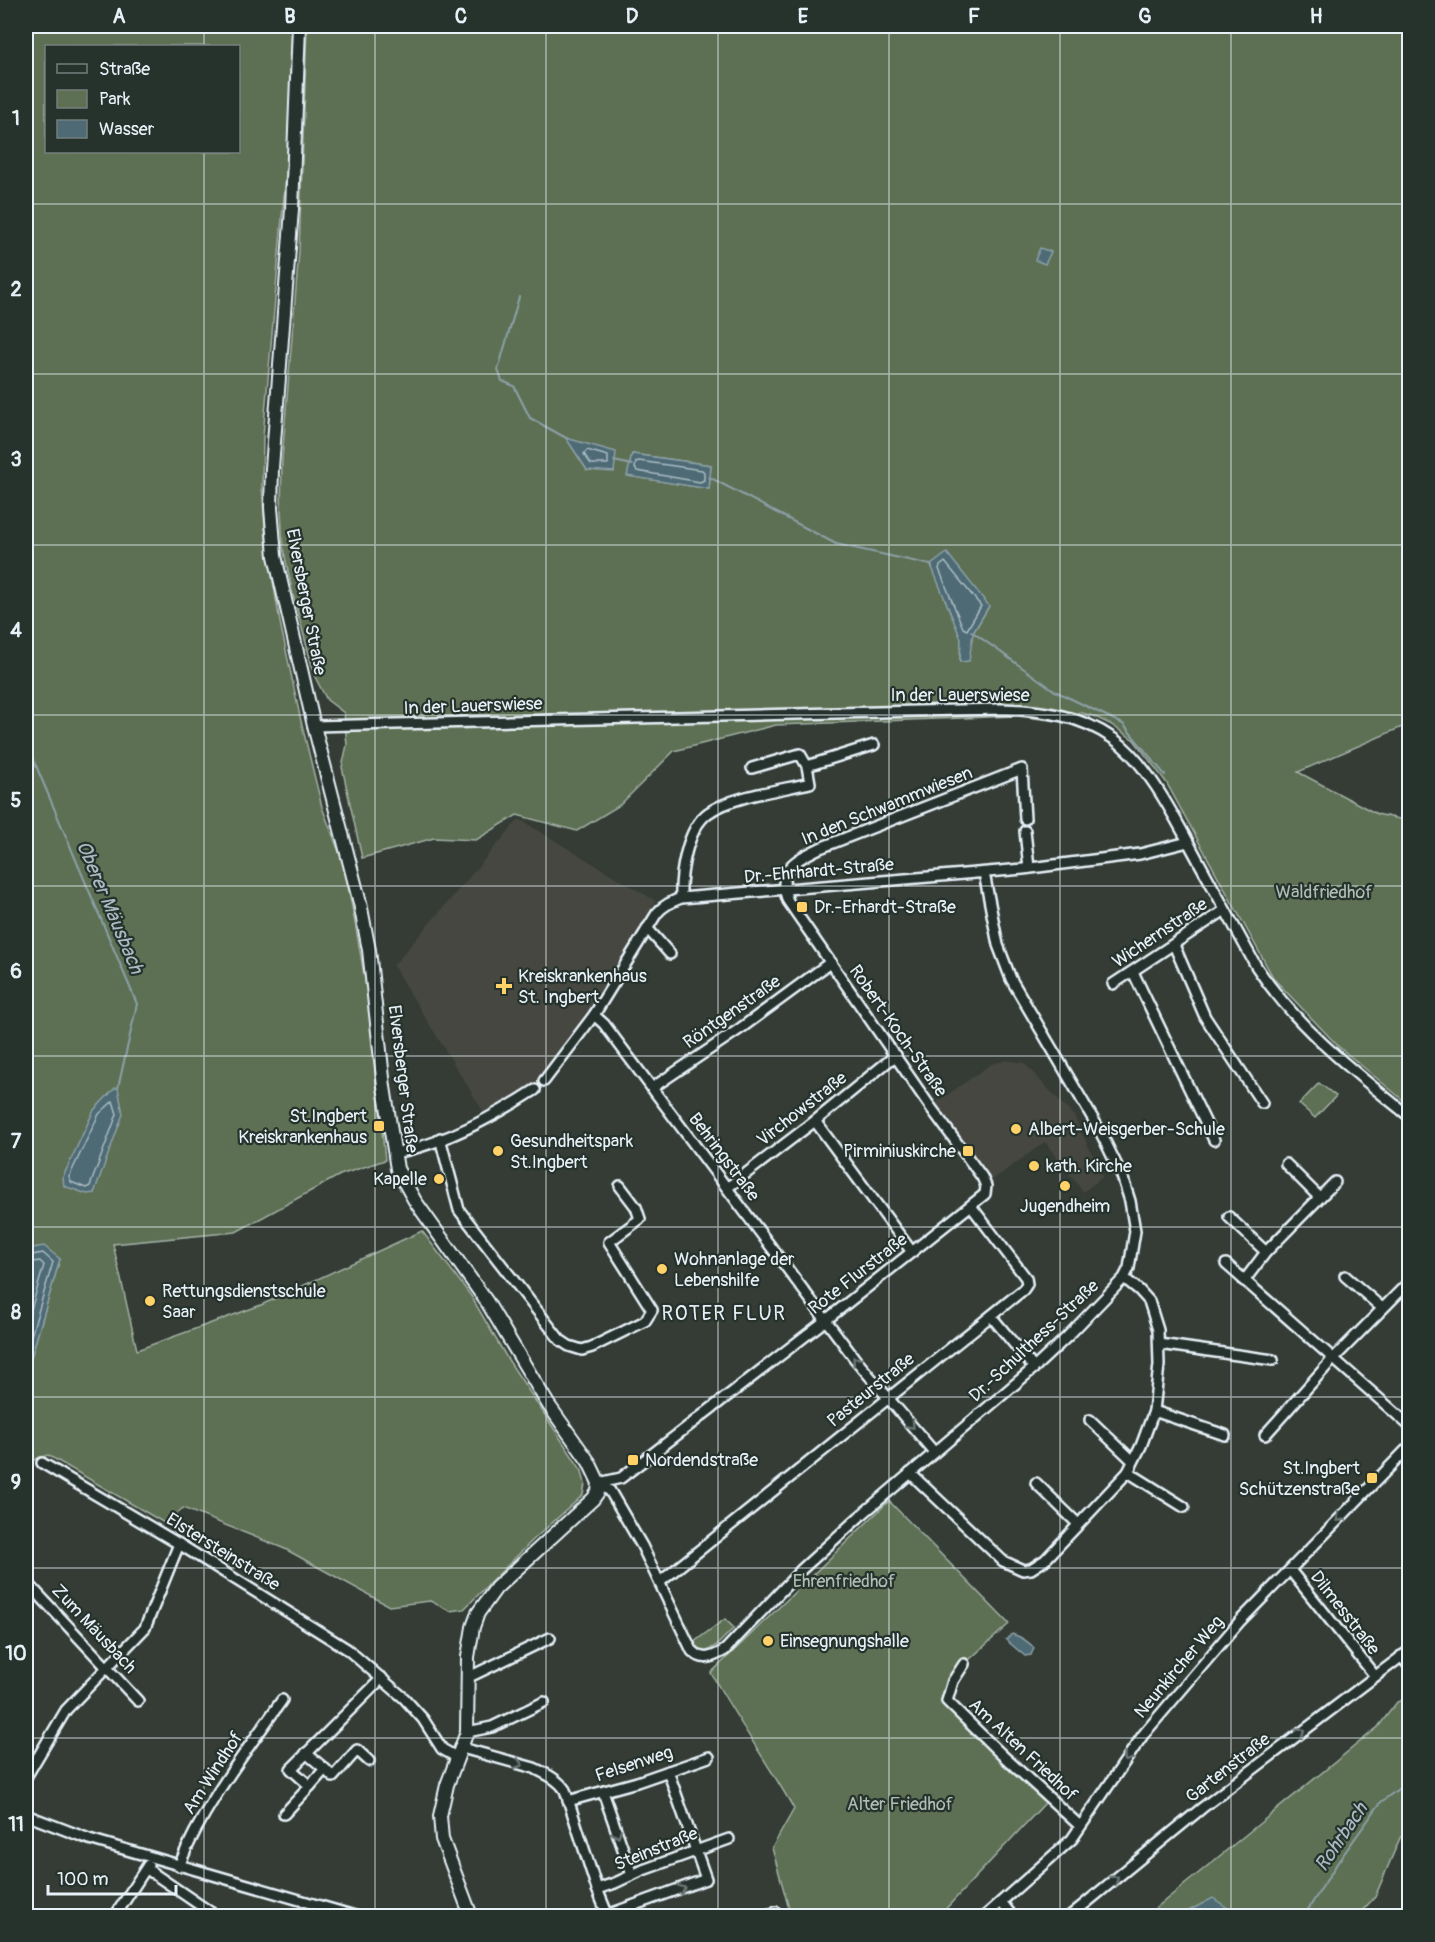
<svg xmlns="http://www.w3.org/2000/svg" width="1435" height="1942" font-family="Pangolin,sans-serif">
<rect width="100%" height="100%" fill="#343c35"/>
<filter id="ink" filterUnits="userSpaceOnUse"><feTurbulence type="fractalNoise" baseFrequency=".0167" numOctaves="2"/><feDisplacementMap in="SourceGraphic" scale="12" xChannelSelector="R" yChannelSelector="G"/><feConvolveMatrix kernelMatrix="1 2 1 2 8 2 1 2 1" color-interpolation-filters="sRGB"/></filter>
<g filter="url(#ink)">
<g fill="#44463f">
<path d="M519,819l137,82 -65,105 -58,80 -47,30 -93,-150z"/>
<path d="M1007,1060l17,3 50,53 29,61 -20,15 -38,-50 -54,39 -57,-77 57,-40z"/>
</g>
<g fill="#5d7053" stroke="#a2b0a6" stroke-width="1.5" fill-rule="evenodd">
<path d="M26,26h266l-5,135 -24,276 -1,49 4,54 14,82 21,99 21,86 22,58 12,63 12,69 17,163 -45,15 -104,57 -123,12 24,106 124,-45 161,-74 49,65 36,62 75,113 3,13 -2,11 -50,45 -69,69 -14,2 -20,-10 -41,5 -104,-57 -102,-41 -17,16 -118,-69 -22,8v-89l34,-115 -32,-10 -2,5v-847l4,-3 -4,-4zM46,46h192v106h-192zM63,1177l34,6 -3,10z"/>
<path d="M307,26h1102v698l-111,48 79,42 32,7v284l-70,-58 -65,-68 -108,-197 -32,-42 -24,-16 -17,-8 -14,-4 -13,10 -49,-6 -241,9 -102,26 -54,54 -43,26 -60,-16 -41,25 -42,-2 -72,20 -20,-91 5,-22 -3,-32 -17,-13 -12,-23 -22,-82 -10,-48 -2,-36 1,-52 17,-208zM567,439l48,13 -1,19 -27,-1zM632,454l79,11 -2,24 -81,-13zM989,606l-16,27 -13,28 1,-22z"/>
<path d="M1319,1083l17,13 -21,22 -16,-14z"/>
<path d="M889,1501l120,123 -49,44 -14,33 101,100 -108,115h-148l-19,-68 22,-39c-26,-46 -57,-89 -83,-136z"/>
<path d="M725,1619l9,9 -17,17 -13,8 -5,-3 -5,-8z"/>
<path d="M1409,1697v131l-9,10 -25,59 -18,19h-211l232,-189 19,-25z"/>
</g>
<g fill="#4e6a74" stroke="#8ca0a9" stroke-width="1.5">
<path d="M1040,248l11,4 -6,12 -10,-4z"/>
<path d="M566,438l50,14 -2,20 -27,-2z"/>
<path d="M632,454l79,11 -2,24 -82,-13z"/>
<path d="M947,553l42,53 -16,27 -4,28 -9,1 1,-23 -30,-74z"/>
<path d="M115,1088h3l5,26 -29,79 -7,1 -23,-8 -1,-9 31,-67z"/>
<path d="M44,1246l16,13 -34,115v-120l2,-5z"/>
<path d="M1012,1634c10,3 16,7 22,14l-3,7 -6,1 -19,-16z"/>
<path d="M1213,1898l22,15 1,3h-57z"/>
</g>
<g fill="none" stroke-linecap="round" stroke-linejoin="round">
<g stroke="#aabbc3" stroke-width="1.5">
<path d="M587,450l21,6v8h-17l-7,-10z"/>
<path d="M639,461l63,9 2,2v8l-4,2 -63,-11 -2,-3 1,-6z"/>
<path d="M945,562l36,44 -14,24 -4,-2 -24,-59 1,-3z"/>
<path d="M113,1101l4,13 -27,72 -4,2 -15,-6 -2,-5 30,-63z"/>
<path d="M26,1256l17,-3 10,9 -27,91"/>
<path d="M26,1263l14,-2 4,4 -18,62"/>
</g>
<g stroke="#8ca0a9" stroke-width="2">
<path d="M519,297l-21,73 4,11 12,5 16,32 38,21"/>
<path d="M614,461l18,4"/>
<path d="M709,477l127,67 95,21 1,2"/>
<path d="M971,631l84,60 68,33 42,51"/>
<path d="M26,742l111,262 -19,84"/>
<path d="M1304,1916l34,-54 43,-60 29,-22"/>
</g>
<defs>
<g id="minor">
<path d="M314,726l687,-17c41,1 79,6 113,30 35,25 64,85 85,123 19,35 38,69 57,104 40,61 97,105 154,151"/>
<path d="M807,766l67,-21"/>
<path d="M1025,831l4,37"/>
<path d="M681,898c-1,-24 6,-70 27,-85 24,-17 73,-23 102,-30l-3,-17 -7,-12 -48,14"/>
<path d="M647,928l23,26"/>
<path d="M1174,945l31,72 57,86"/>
<path d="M1133,972l81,168"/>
<path d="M1113,984l112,-74"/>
<path d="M594,1015l10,9 251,335 79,93"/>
<path d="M544,1081l50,-66 63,-102c7,-8 14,-11 24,-15l342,-29 117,-15 48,-12"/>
<path d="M652,1088l89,-60 90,-66"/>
<path d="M815,1121l97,131"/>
<path d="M440,1138l19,72 101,130 9,6 13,4 10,-3 53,-26 7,-11 -43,-68 31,-23 -4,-12 -16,-21"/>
<path d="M394,1153c47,-8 101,-37 141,-63"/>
<path d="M1286,1164l33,33"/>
<path d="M727,1188l88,-67 81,-66"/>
<path d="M1229,1217l37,35"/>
<path d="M1226,1264l184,162"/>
<path d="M1345,1276l37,32"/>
<path d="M1244,1281l22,-29 69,-70"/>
<path d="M991,1316l43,52"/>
<path d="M1159,1344l114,16"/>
<path d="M1154,1411l71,24"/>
<path d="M1090,1420l43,41"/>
<path d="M1265,1435l67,-75 78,-79"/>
<path d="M42,1463l137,81 168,105 57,49 19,21 19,30 16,9"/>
<path d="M1128,1472l56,35"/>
<path d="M910,1473l93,88 20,9 8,-1 14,-9 83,-88 13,-26 13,-35 5,-46 -1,-35 -9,-29 -10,-11 -15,-12"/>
<path d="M599,1483l11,8 32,55 50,105c11,11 21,6 33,-1l76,-80 58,-53 175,-149 33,-31 57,-59 5,-10 6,-37 -5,-30 -8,-25 -23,-47 -88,-150 -13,-34 -14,-72"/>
<path d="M599,1483l22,-5 205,-158 159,-126 1,-8 -4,-9 -53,-72 -141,-204c-13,-31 7,-41 32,-53l202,-79 3,50"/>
<path d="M1036,1483l42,41"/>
<path d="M1290,1570l85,106"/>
<path d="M26,1581l112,120"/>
<path d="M660,1582l363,-292 4,-6 -1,-6 -55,-72"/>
<path d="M1401,1656l9,11"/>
<path d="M964,1664l-11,17 -6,20 54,53 79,72"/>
<path d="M467,1678l83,-40"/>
<path d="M467,1732l25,-5 52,-25"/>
<path d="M462,1748l72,20c12,6 24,11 31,22l32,99 11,27"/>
<path d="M306,1753l19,16 -15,17"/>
<path d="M325,1769l8,8 24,-27 12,11"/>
<path d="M26,1777l40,-67 79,-82 34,-84"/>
<path d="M603,1792l29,83"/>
<path d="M568,1801l69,-19 72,-25"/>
<path d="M284,1814l26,-28 -19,-17 91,-91"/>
<path d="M26,1815l63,24 266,77"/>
<path d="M179,1866c24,-60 66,-113 103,-166"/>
<path d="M147,1869l69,47"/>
<path d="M597,1889l18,-6 28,-13 86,-31"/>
<path d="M1002,1903l10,13"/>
<path d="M607,1915l99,-36 -38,-108"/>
<path d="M115,1916l33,-51"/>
<path d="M766,1916l10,-4"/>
<path d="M985,1916l87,-77 71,-104 97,-114 170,-175"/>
<path d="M1070,1916l132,-108 208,-158"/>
</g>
<path id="major" d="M299,26l-7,183 -20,259 -1,40 4,48 39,170 46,177 9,47 15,137 13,82 18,32 72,101 61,102 41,58 10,21 -1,9 -5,7 -97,89 -18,25 -5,14 -5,30 -1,75 -20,53 -7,31 2,23 29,77"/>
</defs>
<use href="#minor" stroke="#e8f1f8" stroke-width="14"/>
<use href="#major" stroke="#e8f1f8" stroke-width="16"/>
<use href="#minor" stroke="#26332d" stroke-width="9"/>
<use href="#major" stroke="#26332d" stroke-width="12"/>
</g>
<defs><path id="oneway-chevron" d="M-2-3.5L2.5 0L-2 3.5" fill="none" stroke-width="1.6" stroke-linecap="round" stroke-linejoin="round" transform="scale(1.5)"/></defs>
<g stroke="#6a7674">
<use href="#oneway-chevron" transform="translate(856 1360) rotate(-128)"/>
<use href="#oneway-chevron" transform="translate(911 1425) rotate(49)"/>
<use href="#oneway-chevron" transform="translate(1340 1518) rotate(134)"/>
<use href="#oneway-chevron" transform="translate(1301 1732) rotate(-37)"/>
<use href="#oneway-chevron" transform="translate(1127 1758) rotate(125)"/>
<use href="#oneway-chevron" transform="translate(519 1764) rotate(16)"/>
<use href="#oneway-chevron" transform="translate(617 1834) rotate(71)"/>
<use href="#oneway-chevron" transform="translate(1115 1879) rotate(-39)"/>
<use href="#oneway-chevron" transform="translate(682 1889) rotate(-19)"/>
</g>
</g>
<path fill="none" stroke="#e8f1f8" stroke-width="1.5" stroke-opacity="0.55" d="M204,26v20M375,26v1890M546,26v1890M718,26v1890M889,26v1890M1060,26v1890M1231,26v1890M204,152v1764M26,204h1384M26,374h1384M26,545h1384M26,715h1384M26,886h1384M26,1056h1384M26,1227h1384M26,1397h1384M26,1568h1384M26,1738h1384"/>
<g fill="#ffd166" stroke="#26332d" stroke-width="2">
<rect x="796" y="901" width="12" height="12" rx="3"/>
<path d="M501 977h6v6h6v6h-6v6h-6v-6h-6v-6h6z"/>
<rect x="373" y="1120" width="12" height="12" rx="3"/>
<circle cx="1016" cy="1129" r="6"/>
<circle cx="498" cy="1151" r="6"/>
<rect x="962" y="1145" width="12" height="12" rx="3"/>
<circle cx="1034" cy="1166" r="6"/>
<circle cx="439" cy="1179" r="6"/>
<circle cx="1065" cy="1186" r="6"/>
<circle cx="662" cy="1269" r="6"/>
<circle cx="150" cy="1301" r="6"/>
<rect x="627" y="1454" width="12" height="12" rx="3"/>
<rect x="1366" y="1472" width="12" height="12" rx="3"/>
<circle cx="768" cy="1641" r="6"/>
</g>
<g text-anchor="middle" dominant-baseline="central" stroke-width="4.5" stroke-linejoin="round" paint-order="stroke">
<g font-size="18" fill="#e8f1f8" stroke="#26332d">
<text transform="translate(306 602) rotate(79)">Elversberger Straße</text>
<text x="960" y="695">In der Lauerswiese</text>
<text transform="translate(473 706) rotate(-2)">In der Lauerswiese</text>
<text transform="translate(887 806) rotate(-22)">In den Schwammwiesen</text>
<text transform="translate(819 871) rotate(-5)">Dr.-Ehrhardt-Straße</text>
<text transform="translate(1160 933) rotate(-34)">Wichernstraße</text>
<text transform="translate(732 1012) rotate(-35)">Röntgenstraße</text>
<text transform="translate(898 1031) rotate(55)">Robert-Koch-Straße</text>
<text transform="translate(403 1079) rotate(83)">Elversberger Straße</text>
<text transform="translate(802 1109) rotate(-38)">Virchowstraße</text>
<text transform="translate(724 1157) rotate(53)">Behringstraße</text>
<text transform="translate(858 1274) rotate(-38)">Rote Flurstraße</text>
<text transform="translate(1034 1341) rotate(-43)">Dr.-Schulthess-Straße</text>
<text transform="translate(871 1390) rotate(-39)">Pasteurstraße</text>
<text transform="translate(223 1552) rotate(32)">Elstersteinstraße</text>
<text transform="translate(1345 1613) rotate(52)">Dilmesstraße</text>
<text transform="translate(94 1629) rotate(47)">Zum Mäusbach</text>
<text transform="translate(1179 1667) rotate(-50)">Neunkircher Weg</text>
<text transform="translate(1023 1750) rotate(43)">Am Alten Friedhof</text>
<text transform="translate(634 1764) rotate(-18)">Felsenweg</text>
<text transform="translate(1228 1768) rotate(-38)">Gartenstraße</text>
<text transform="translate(213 1773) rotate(-57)">Am Windhof</text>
<text transform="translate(656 1849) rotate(-22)">Steinstraße</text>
</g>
<g font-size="18" fill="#b0bdb6" stroke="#26332d">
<text x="1324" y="892">Waldfriedhof</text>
<text x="844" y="1581">Ehrenfriedhof</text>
<text x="900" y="1804">Alter Friedhof</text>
</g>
<g font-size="18" fill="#e8f1f8" stroke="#26332d" text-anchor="start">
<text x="814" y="907">Dr.-Erhardt-Straße</text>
<text x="518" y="976">Kreiskrankenhaus<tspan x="518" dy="21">St. Ingbert</tspan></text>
<text x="367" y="1116" text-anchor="end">St.Ingbert<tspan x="367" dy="21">Kreiskrankenhaus</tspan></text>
<text x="1028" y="1129">Albert-Weisgerber-Schule</text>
<text x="510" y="1141">Gesundheitspark<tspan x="510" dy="21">St.Ingbert</tspan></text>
<text x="956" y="1151" text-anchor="end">Pirminiuskirche</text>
<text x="1046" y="1166">kath. Kirche</text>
<text x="427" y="1179" text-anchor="end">Kapelle</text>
<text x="1065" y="1206" text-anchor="middle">Jugendheim</text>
<text x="674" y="1259">Wohnanlage der<tspan x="674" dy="21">Lebenshilfe</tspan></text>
<text x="162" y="1291">Rettungsdienstschule<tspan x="162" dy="21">Saar</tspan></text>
<text x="645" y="1460">Nordendstraße</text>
<text x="1360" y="1468" text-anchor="end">St.Ingbert<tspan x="1360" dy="21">Schützenstraße</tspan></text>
<text x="780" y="1641">Einsegnungshalle</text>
</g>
<g font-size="20" font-style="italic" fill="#aabbc3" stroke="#26332d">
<text transform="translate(110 907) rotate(67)">Oberer Mäusbach</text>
<text transform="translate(1341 1837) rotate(-56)">Rohrbach</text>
</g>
<g font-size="20" letter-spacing="1.5" fill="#e8f1f8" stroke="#26332d">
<text x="724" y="1313">ROTER FLUR</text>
</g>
</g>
<rect width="1435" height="1942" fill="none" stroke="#26332d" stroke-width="66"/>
<rect x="45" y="45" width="195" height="108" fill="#26332d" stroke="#747f7e" stroke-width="1.5"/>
<rect x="57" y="64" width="30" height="9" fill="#26332d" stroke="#747f7e" stroke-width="1.5"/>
<text x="99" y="75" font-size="18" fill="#e8f1f8">Straße</text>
<rect x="57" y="90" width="30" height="18" fill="#5d7053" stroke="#747f7e" stroke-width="1.5"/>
<text x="99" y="105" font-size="18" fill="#e8f1f8">Park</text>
<rect x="57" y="120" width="30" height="18" fill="#4e6a74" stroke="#747f7e" stroke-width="1.5"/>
<text x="99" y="135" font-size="18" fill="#e8f1f8">Wasser</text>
<path d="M48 1885v9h128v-9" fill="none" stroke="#e8f1f8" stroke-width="3"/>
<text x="57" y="1885" font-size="18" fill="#e8f1f8" stroke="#26332d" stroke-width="4.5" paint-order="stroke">100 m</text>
<rect x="33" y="33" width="1369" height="1876" fill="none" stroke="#e8f1f8" stroke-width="2"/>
<g font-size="20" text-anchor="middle" font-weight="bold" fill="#e8f1f8">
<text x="119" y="23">A</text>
<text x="290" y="23">B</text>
<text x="461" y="23">C</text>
<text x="632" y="23">D</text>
<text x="803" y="23">E</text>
<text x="974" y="23">F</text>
<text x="1145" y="23">G</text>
<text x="1316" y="23">H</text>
<text x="16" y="125">1</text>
<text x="16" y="296">2</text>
<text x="16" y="466">3</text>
<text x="16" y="637">4</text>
<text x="16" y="807">5</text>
<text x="16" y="978">6</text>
<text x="16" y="1148">7</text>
<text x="16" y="1319">8</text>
<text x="16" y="1489">9</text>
<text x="16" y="1660">10</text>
<text x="16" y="1831">11</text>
</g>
</svg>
